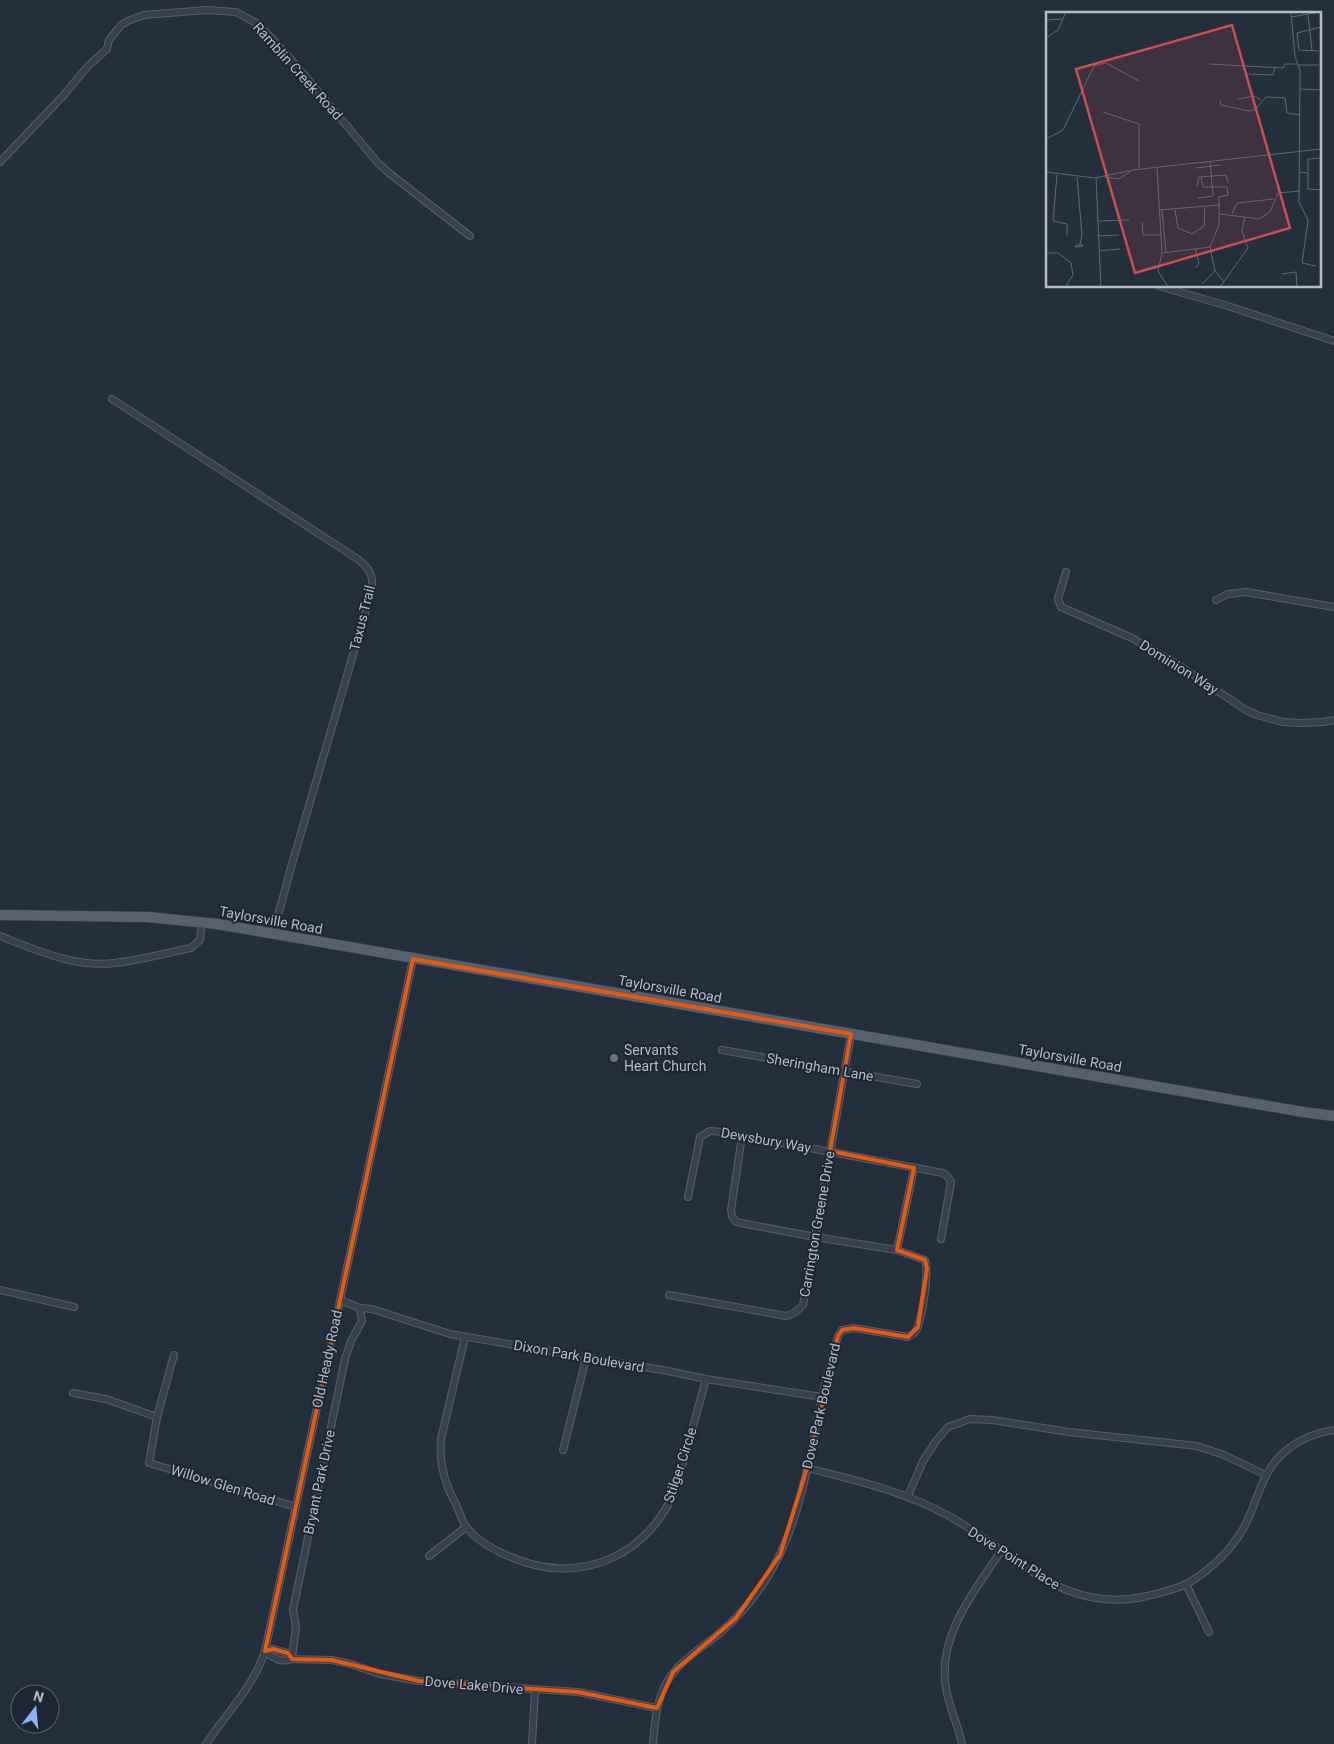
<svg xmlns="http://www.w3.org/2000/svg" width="1334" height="1744" font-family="Roboto,sans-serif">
<rect width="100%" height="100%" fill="#242f3e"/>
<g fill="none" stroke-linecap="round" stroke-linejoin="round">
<defs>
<g id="minor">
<path d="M0,162l62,-65 26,-31 19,-17 2,-9 12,-15 9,-5 14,-5 63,-5 29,2 22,12 27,28 93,111 11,10 81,63"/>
<path d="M1159,286l69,20 106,35"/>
<path d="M112,399l241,157c14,9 21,17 19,34l-80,274 -19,70"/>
<path d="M1066,572l-8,27 3,8 71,31 48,28 66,44 11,5 26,7 19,1 21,-1 11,-2"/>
<path d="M1216,600l12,-6 18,-2 88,15"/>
<path d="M0,936c36,14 75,32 115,27 26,-3 51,-10 76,-15l9,-8 2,-18"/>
<path d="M722,1050l195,34"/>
<path d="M688,1197l12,-60 10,-6 14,1 219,41 4,3 4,6 -10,57"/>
<path d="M897,1250l17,-82"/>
<path d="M0,1290l74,17"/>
<path d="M669,1295l117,21c8,-2 12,-5 17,-11l48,-271"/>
<path d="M340,1300l20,8 12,1 78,25 218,37 38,8 116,18"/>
<path d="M465,1337l-24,102c-2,24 3,44 15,65 3,7 5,15 9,21 9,14 30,26 46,32 68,30 140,-1 166,-72l29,-106"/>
<path d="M174,1355l-17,62 -8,46 147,44"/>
<path d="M73,1393l33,6 51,18"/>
<path d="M563,1450l23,-92"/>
<path d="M807,1468c48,12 96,23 140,47 67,36 114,101 200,81 14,-4 30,-6 43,-14 21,-13 40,-31 53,-53 10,-17 14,-37 24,-55 13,-25 39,-40 67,-44"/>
<path d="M908,1496l15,-35 13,-20 12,-14 22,-8 22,1 77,12 128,14 27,9 42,20"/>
<path d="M429,1556l37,-29"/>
<path d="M1186,1584l23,48"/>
<path d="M292,1657l4,-30 -3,-17 52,-251 6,-18 11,-20 -2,-13"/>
<path d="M292,1659l-4,-6 -15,-4 -8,2c7,7 17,12 27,8l40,1 15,3 33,11 39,7 159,11 79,16"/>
<path d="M206,1744c20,-30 48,-58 59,-93l148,-692"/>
<path d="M532,1744l3,-54"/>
<path d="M653,1744c2,-21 3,-43 14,-62 13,-23 36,-34 55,-51 24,-21 44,-48 57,-75 23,-46 32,-108 43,-158 4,-20 10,-41 16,-62l4,-6 12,-2 54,9c5,-3 9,-5 10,-11 5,-14 11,-52 7,-66l-28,-10 -82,-13 -79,-15 -4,-6 -1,-6 11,-74"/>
<path d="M962,1744c-4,-19 -13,-37 -16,-56 -9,-52 28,-96 55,-137"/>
</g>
<path id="primary" d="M0,915l148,2 69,7 1086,188 31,4"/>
</defs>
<use href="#minor" stroke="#565f6c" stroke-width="8"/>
<use href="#primary" stroke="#414a57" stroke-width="11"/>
<use href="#minor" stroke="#38414e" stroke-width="6"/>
<use href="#primary" stroke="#56606e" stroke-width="10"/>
</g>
<path fill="none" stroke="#e8590c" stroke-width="4" stroke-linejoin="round" d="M413,959l438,75 -21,117 84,17 -17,82 28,10 2,9 -9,58 -10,10 -54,-9 -12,2 -4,6 -31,132 -27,87 -44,63 -63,54 -16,36 -79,-16 -159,-11 -87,-21 -40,-1 -4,-6 -15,-4 -8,2z"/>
<circle fill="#6b7280" stroke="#1d2633" stroke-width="2" cx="614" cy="1058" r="5"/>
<g text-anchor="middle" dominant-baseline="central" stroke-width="4" stroke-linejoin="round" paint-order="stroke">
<g font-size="14" fill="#b4bcc9" stroke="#1d2633">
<text transform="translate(298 71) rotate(48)">Ramblin Creek Road</text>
<text transform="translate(362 618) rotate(-76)">Taxus Trail</text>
<text transform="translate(1179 667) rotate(32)">Dominion Way</text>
<text transform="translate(271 920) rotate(10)">Taylorsville Road</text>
<text transform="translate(670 989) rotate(10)">Taylorsville Road</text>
<text transform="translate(1070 1058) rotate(10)">Taylorsville Road</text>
<text transform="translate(820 1067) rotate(10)">Sheringham Lane</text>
<text transform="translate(766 1140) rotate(10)">Dewsbury Way</text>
<text transform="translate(817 1224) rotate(-80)">Carrington Greene Drive</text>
<text transform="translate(579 1356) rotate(10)">Dixon Park Boulevard</text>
<text transform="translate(327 1359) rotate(-78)">Old Heady Road</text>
<text transform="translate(821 1406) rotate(-77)">Dove Park Boulevard</text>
<text transform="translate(680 1465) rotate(-72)">Stilger Circle</text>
<text transform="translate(319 1482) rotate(-78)">Bryant Park Drive</text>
<text transform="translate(223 1485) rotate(17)">Willow Glen Road</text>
<text transform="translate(1014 1558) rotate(32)">Dove Point Place</text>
<text transform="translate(474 1685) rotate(5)">Dove Lake Drive</text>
</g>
<g font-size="14" fill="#b4bcc9" stroke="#1d2633" text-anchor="start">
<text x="624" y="1050">Servants<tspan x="624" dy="16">Heart Church</tspan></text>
</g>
</g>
<g transform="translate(1046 12)">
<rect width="275" height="275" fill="#242f3e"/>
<path fill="none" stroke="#5e6776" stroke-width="1" d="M245,0l4,45 5,13 -1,132 9,18 -6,43 14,3M262,3l4,36M245,5l29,-5M0,8l16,-1M0,26l12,-8 8,-18M273,39l-20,-1 -2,-17 24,-6M163,52l74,4 2,-4h13M252,53h21M201,62l26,1 2,-9M254,77l21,1M192,87l16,-3 7,4M174,88l1,5 28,6 7,-2 10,-12 19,1 2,15 13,2M57,100l36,12v45M0,127l17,-9 31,-64 12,-3 33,18M111,156l5,85 -4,18 10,16M150,156l24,-3M0,160l49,6 38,-8 188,-21M254,160l8,1v16l13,1M262,160v-13l13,-1M11,163l-4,46 14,3v12M31,165l5,58 -2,10M58,165l15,2 12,-8M155,165l2,10h24l1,8 -9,2v28l-9,22 5,24 9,11M50,166l5,109M151,174l2,-9 27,-2 2,8M152,186l15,-2 -3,-34M113,198l60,-5M116,198l4,43M129,198l3,18 14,6 12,-8 1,-19M174,202l39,5 11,-7 8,-19 22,-2M186,202l5,-11 37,-4M51,209l32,-1M96,210l1,13h18M51,224l22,-1M30,233h7v1l-8,1zM149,237l4,14 -3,5M53,239l21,-2M0,241h12l13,10 2,12 -8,12M117,241l47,-6M236,262l14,-2 1,15M156,272l13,-13M174,275l28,-39 -6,-17 3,-14"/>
<path fill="#ce4d50" fill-opacity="0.15" stroke="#ce4d50" stroke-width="2.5" d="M186,13l58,203 -155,45 -59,-204z"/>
<rect width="275" height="275" fill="none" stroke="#b4bcc9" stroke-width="2.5"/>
</g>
<g transform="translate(35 1709) rotate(16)"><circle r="24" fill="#1d2633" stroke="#59626f"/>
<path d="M0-4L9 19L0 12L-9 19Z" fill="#8ab4f8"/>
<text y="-8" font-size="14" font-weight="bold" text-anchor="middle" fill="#b4bcc9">N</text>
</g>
</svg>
